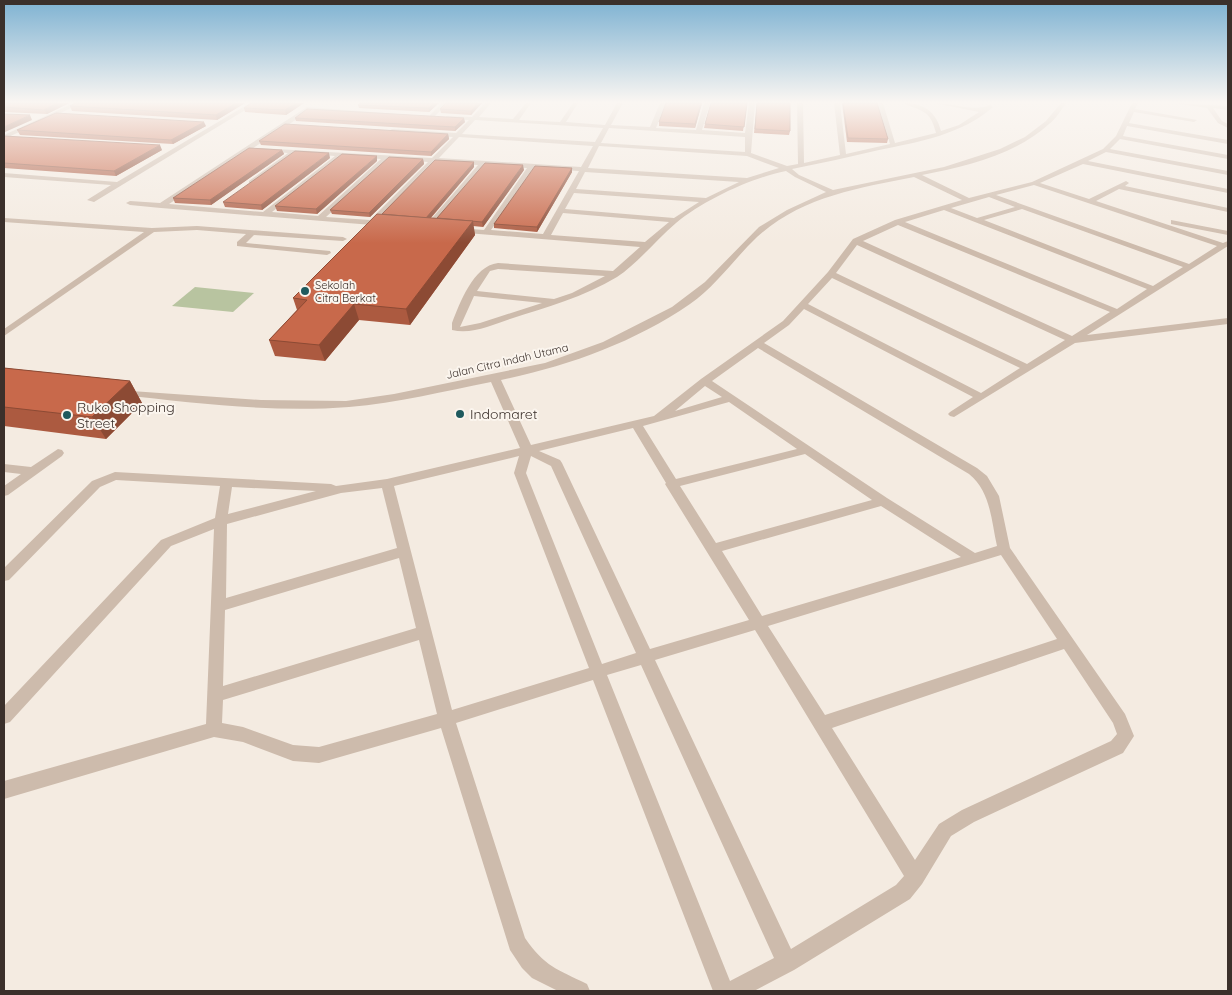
<svg xmlns="http://www.w3.org/2000/svg" width="1232" height="995" font-family="Quicksand,sans-serif">
<rect width="100%" height="100%" fill="#f4ebe1"/>
<path fill="#b8c4a0" d="M195,287l59,6 -21,19 -61,-6z"/>
<g fill="none" stroke-linecap="round" stroke-linejoin="round">
<g fill="#cdbbac" fill-rule="evenodd">
<path d="M74,103h8l-78,36v-4z"/>
<path d="M250,103h7l-163,99 -7,-2 24,-15 -107,-8v-4l113,9z"/>
<path d="M442,103h6l-14,14h-4v-2z"/>
<path d="M485,103h6l-12,14 34,2 13,-16h5l-12,17 41,2 13,-19h5l-12,19 39,3 12,-22h6l-12,22 39,2 10,-24h6l-10,25 40,2 8,-27h6l-8,27 43,3 4,-30h6l-4,50 36,13 11,-2 -1,-61h6l1,60 36,-8 -6,-52h6l6,51 44,-10 -13,-41h6l12,40 41,-10c-6,-24 -14,-21 -33,-30 20,0 33,8 38,28l18,-6 20,-13 -45,-9c17,0 41,9 56,2l3,2c-30,27 -74,35 -114,43 -29,7 -58,13 -87,19l7,6 34,15 111,-23 56,-18 25,-12 21,-16 15,-18h5c-5,7 -10,16 -17,21 -34,31 -83,42 -127,51l47,23 63,-16 71,-33 13,-13 16,-33h6l-3,6 62,11 -3,2 -60,-10 -5,11 99,17v4l-101,-18 -4,10 105,19v4l-108,-20 -10,10 118,22v4l-122,-23 -18,9 140,28v4l-145,-29 -43,19 49,16 37,-18 3,2 -4,3 103,22v4l-109,-23 -23,12 127,42 5,-2v5l-141,89 141,-17v6l-153,19 -121,74 -4,-1 -2,-2 2,-2 23,-15 -169,-88 -15,16 -25,18 213,125 10,8 12,20 11,52 115,166 9,22 -11,17 -149,69 -23,14 -29,48 -12,15 -116,71 -40,21h-41l-120,-311 -137,43 69,215c20,29 32,31 62,46l3,7h-32l-26,-13 -10,-10 -12,-18 -69,-222 -122,35 -26,-2 -50,-19 -29,-5 -210,62v-18l202,-57 8,-195 -43,17 -161,176 -6,2v-18l157,-166 54,-22 5,-32 -104,-6 -16,7 -91,93 -5,1v-13l88,-87 23,-9 216,12 5,2 51,-7 133,-31 -29,-66c-46,9 -94,21 -142,25 -75,6 -153,-4 -228,-12l-4,-1 -1,-2 1,-2 144,10 85,1 48,-7 151,-31 58,-21 69,-35 33,-25 54,-55 28,-17 39,-18 -31,-15 -9,-6c-35,7 -82,29 -110,52 -19,16 -39,41 -59,54 -33,20 -70,30 -107,42 -18,6 -39,16 -58,11v-7c8,-20 21,-57 46,-60l115,8 27,-24 -186,-15 -1,-2 4,-2 27,2 43,-62 -42,-3 -53,64h-6v-4l52,-60 -43,-3 -57,59 10,1 1,2 -4,2 -224,-18 -31,-3 -4,-2 4,-2 30,2 147,-96 104,8 -3,2 -99,-6 -140,93 94,8 72,-56 -39,-3 -43,30h-4v-2l39,-28 -27,-2 -2,-1v-2l173,10 21,-21 -61,-4 -3,-2 3,-2 64,4 13,-13 -21,-1 -2,-3 26,1zM475,120l128,8 -8,14 -133,-8zM609,128l136,9v15l-144,-9zM459,137l134,9 -12,21 -142,-9zM599,146l148,10 32,12 -32,10 -159,-10zM342,156l39,3 -63,57 -46,-4zM389,159l39,3 -58,58 -44,-3zM534,168l45,3 -36,63 -52,-4zM585,172l154,10 -33,16 -130,-9zM914,177l48,23 -67,20 -42,19 -25,33 -45,49 -82,58 -47,37 -123,29 -30,-65c67,-14 132,-37 189,-76 26,-18 44,-45 67,-67 44,-40 101,-49 157,-60zM1034,185l183,61 -28,18 -193,-69zM574,193l125,9 -25,16 -109,-9zM989,197l26,10 -38,11 -26,-10zM1022,209l161,58 -30,19 -169,-66zM944,210l203,79 -30,20 -212,-87zM563,213l106,9 -24,20 -94,-7zM898,225l212,87 -38,24 -209,-95zM857,245l208,95 -38,24 -191,-91zM498,269l107,7 -33,17 -18,6 -77,-8 13,-20zM832,278l188,90 -39,25 -173,-89zM474,296l68,7 -62,20 -20,4zM758,348l211,126c22,18 22,46 28,72l-22,7 -88,-55 -175,-117zM705,386l17,11 -47,14zM729,402l68,47 -121,30 -33,-53zM633,428l33,55 -1,1 84,136 -99,29 -88,-186 -2,-3 -21,-9zM805,454l67,46 -156,43 -36,-57zM519,456l-5,17 75,195 -137,42 -58,-224zM531,456l20,10 85,187 -34,11 -76,-191zM232,487l84,4 -88,23zM382,488l15,60 -171,50 1,-74 114,-31zM881,506l80,51 -199,59 -40,-65zM1001,555l56,84 -232,76 -57,-89zM399,558l17,70 -193,58 2,-76zM755,630l149,246 -8,9 -105,64 -136,-289zM419,640l18,74 -118,33 -26,-2 -50,-18 -21,-4 1,-23zM1064,649l49,74 4,11 -6,7 -149,69 -23,14 -24,36 -83,-132zM641,665l133,293 -44,23 -123,-306z"/>
<path d="M1174,103l54,3v4l-15,-2 9,13 6,3v4l-10,-5 -11,-15z"/>
<path d="M4,218l148,10 45,-2 146,11 4,2 -4,2 -89,-6 -8,8 84,8 1,2 -4,2 -90,-9v-4l9,-8 -49,-4 -43,2 -150,104v-7l140,-97 -140,-10z"/>
<path d="M1171,220l57,11v4l-57,-11z"/>
<path d="M58,449l4,1 2,3 -2,3 -54,39 -4,1v-10l17,-12 -17,-2v-8l27,3z"/>
</g>
</g>
<g fill="#ac5a40">
<path d="M69,103l-22,11 -43,-2v-8z"/>
<path d="M245,103l-28,17 -145,-9 -2,-5z"/>
<path d="M304,103l-18,12 -41,-3 -1,-4z"/>
<path d="M439,103l-10,9 -70,-4 -1,-3z"/>
<path d="M446,103h36l-11,12 -30,-2 -1,-4z"/>
<path d="M702,103l-7,25 -36,-2v-4z"/>
<path d="M747,103l-4,28 -39,-3 1,-4z"/>
<path d="M757,103l33,28 -1,4 -35,-2z"/>
<path d="M842,103h35l11,36 -1,4 -40,-1z"/>
<path d="M295,118l170,4 -10,9 -159,-10z"/>
<path d="M206,126l-33,18 -153,-9 -3,-5z"/>
<path d="M448,134l1,5 -18,17 -170,-11 -2,-4z"/>
<path d="M4,136l158,14 -46,26 -112,-8z"/>
<path d="M282,150l2,4 -73,51 -36,-2 -2,-5z"/>
<path d="M330,158l-68,52 -37,-3 -2,-5z"/>
<path d="M423,159l1,5 -54,53 -38,-3 -2,-4z"/>
<path d="M377,161l-60,53 -40,-3 -2,-5z"/>
<path d="M474,167l-43,51h6l87,-48 -41,57 -10,-1 2,9 -65,90 -51,-5 -34,41 -50,-5 -6,-16 28,-30 -4,-12 89,-84z"/>
<path d="M572,168v4l-35,60 -43,-4v-4z"/>
<path d="M4,368l126,13 12,22 -36,36 -102,-13z"/>
</g>
<g fill="#8c4a34">
<path d="M57,103h12l-22,11 -3,-4z"/>
<path d="M236,103h9l-28,17 -1,-5z"/>
<path d="M296,103h8l-18,12 -1,-5z"/>
<path d="M434,103h5l-10,9v-4z"/>
<path d="M478,103h4l-11,12v-4z"/>
<path d="M701,103h1l-7,25v-4z"/>
<path d="M30,115l2,5 -27,12 -1,3v-8z"/>
<path d="M464,118l1,4 -10,9v-4z"/>
<path d="M204,122l2,4 -33,18 -2,-4z"/>
<path d="M448,134l1,5 -18,17v-4z"/>
<path d="M160,145l2,5 -46,26 -2,-5z"/>
<path d="M282,150l2,4 -73,51 -1,-5z"/>
<path d="M329,153l1,5 -68,52 -1,-5z"/>
<path d="M377,156v5l-60,53 -1,-5z"/>
<path d="M423,159l1,5 -54,53 -1,-4z"/>
<path d="M474,162v5l-48,56 -1,-5z"/>
<path d="M523,165l1,5 -41,57 -1,-5z"/>
<path d="M572,168v4l-35,60v-5z"/>
<path d="M473,221l2,14 -65,90 -4,-16z"/>
<path d="M354,304l5,16 -34,41 -6,-16z"/>
<path d="M130,381l12,22 -36,36 -14,-22z"/>
</g>
<g fill="#c8694b" stroke="#8c4a34">
<path d="M57,103l-13,7 -40,-3v-4z"/>
<path d="M75,103h161l-20,12 -146,-9z"/>
<path d="M251,103h45l-11,7 -41,-2z"/>
<path d="M360,103h74l-5,5 -71,-3z"/>
<path d="M446,103h32l-7,8 -31,-2z"/>
<path d="M666,103h35l-6,21 -36,-2z"/>
<path d="M711,103h36l-3,24 -39,-3z"/>
<path d="M757,103h33v28l-35,-2z"/>
<path d="M843,103h34l11,36 -40,-1z"/>
<path d="M307,109l157,9 -9,9 -160,-9z"/>
<path d="M56,113l148,9 -33,18 -154,-10z"/>
<path d="M4,114l26,1 -26,12z"/>
<path d="M285,124l163,10 -17,18 -172,-11z"/>
<path d="M4,136l156,9 -46,26 -110,-8z"/>
<path d="M249,148l33,2 -72,50 -37,-2z"/>
<path d="M295,151l34,2 -68,52 -38,-3z"/>
<path d="M342,154l35,2 -61,53 -41,-3z"/>
<path d="M389,157l34,2 -54,54 -39,-3z"/>
<path d="M435,160l39,2 -48,56 -44,-4z"/>
<path d="M485,163l38,2 -41,57 -45,-4z"/>
<path d="M535,166l37,2 -35,59 -43,-3z"/>
<path d="M377,214l96,7 -67,88 -52,-5 -35,41 -50,-5 38,-40 -14,-2z"/>
<path d="M4,368l126,13 -38,36 -88,-10z"/>
</g>
<linearGradient id="sky" x2="0" y2="1"><stop stop-color="#7eb2d2"/><stop offset="0.42" stop-color="#faf6f2"/><stop offset="1" stop-color="#faf6f2" stop-opacity="0"/></linearGradient>
<rect width="1232" height="243" fill="url(#sky)"/>
<g fill="#1f5a5e" stroke="#fbf5ee" stroke-width="2">
<circle cx="305" cy="291" r="5"/>
<circle cx="460" cy="414" r="5"/>
<circle cx="67" cy="415" r="5"/>
</g>
<g text-anchor="middle" dominant-baseline="central" stroke-width="4" stroke-linejoin="round" paint-order="stroke">
<g font-size="11" fill="#3b302b" stroke="#fbf5ee" text-anchor="start">
<text x="315" y="285">Sekolah<tspan x="315" dy="13">Citra Berkat</tspan></text>
</g>
<g font-size="11" fill="#3b302b" stroke="#fbf5ee">
<text transform="translate(507 361) rotate(-13)">Jalan Citra Indah Utama</text>
</g>
<g font-size="14" fill="#3b302b" stroke="#fbf5ee" text-anchor="start">
<text x="77" y="407">Ruko Shopping<tspan x="77" dy="16">Street</tspan></text>
<text x="470" y="414">Indomaret</text>
</g>
</g>
<rect width="1232" height="995" fill="none" stroke="#3b302b" stroke-width="10"/>
</svg>
